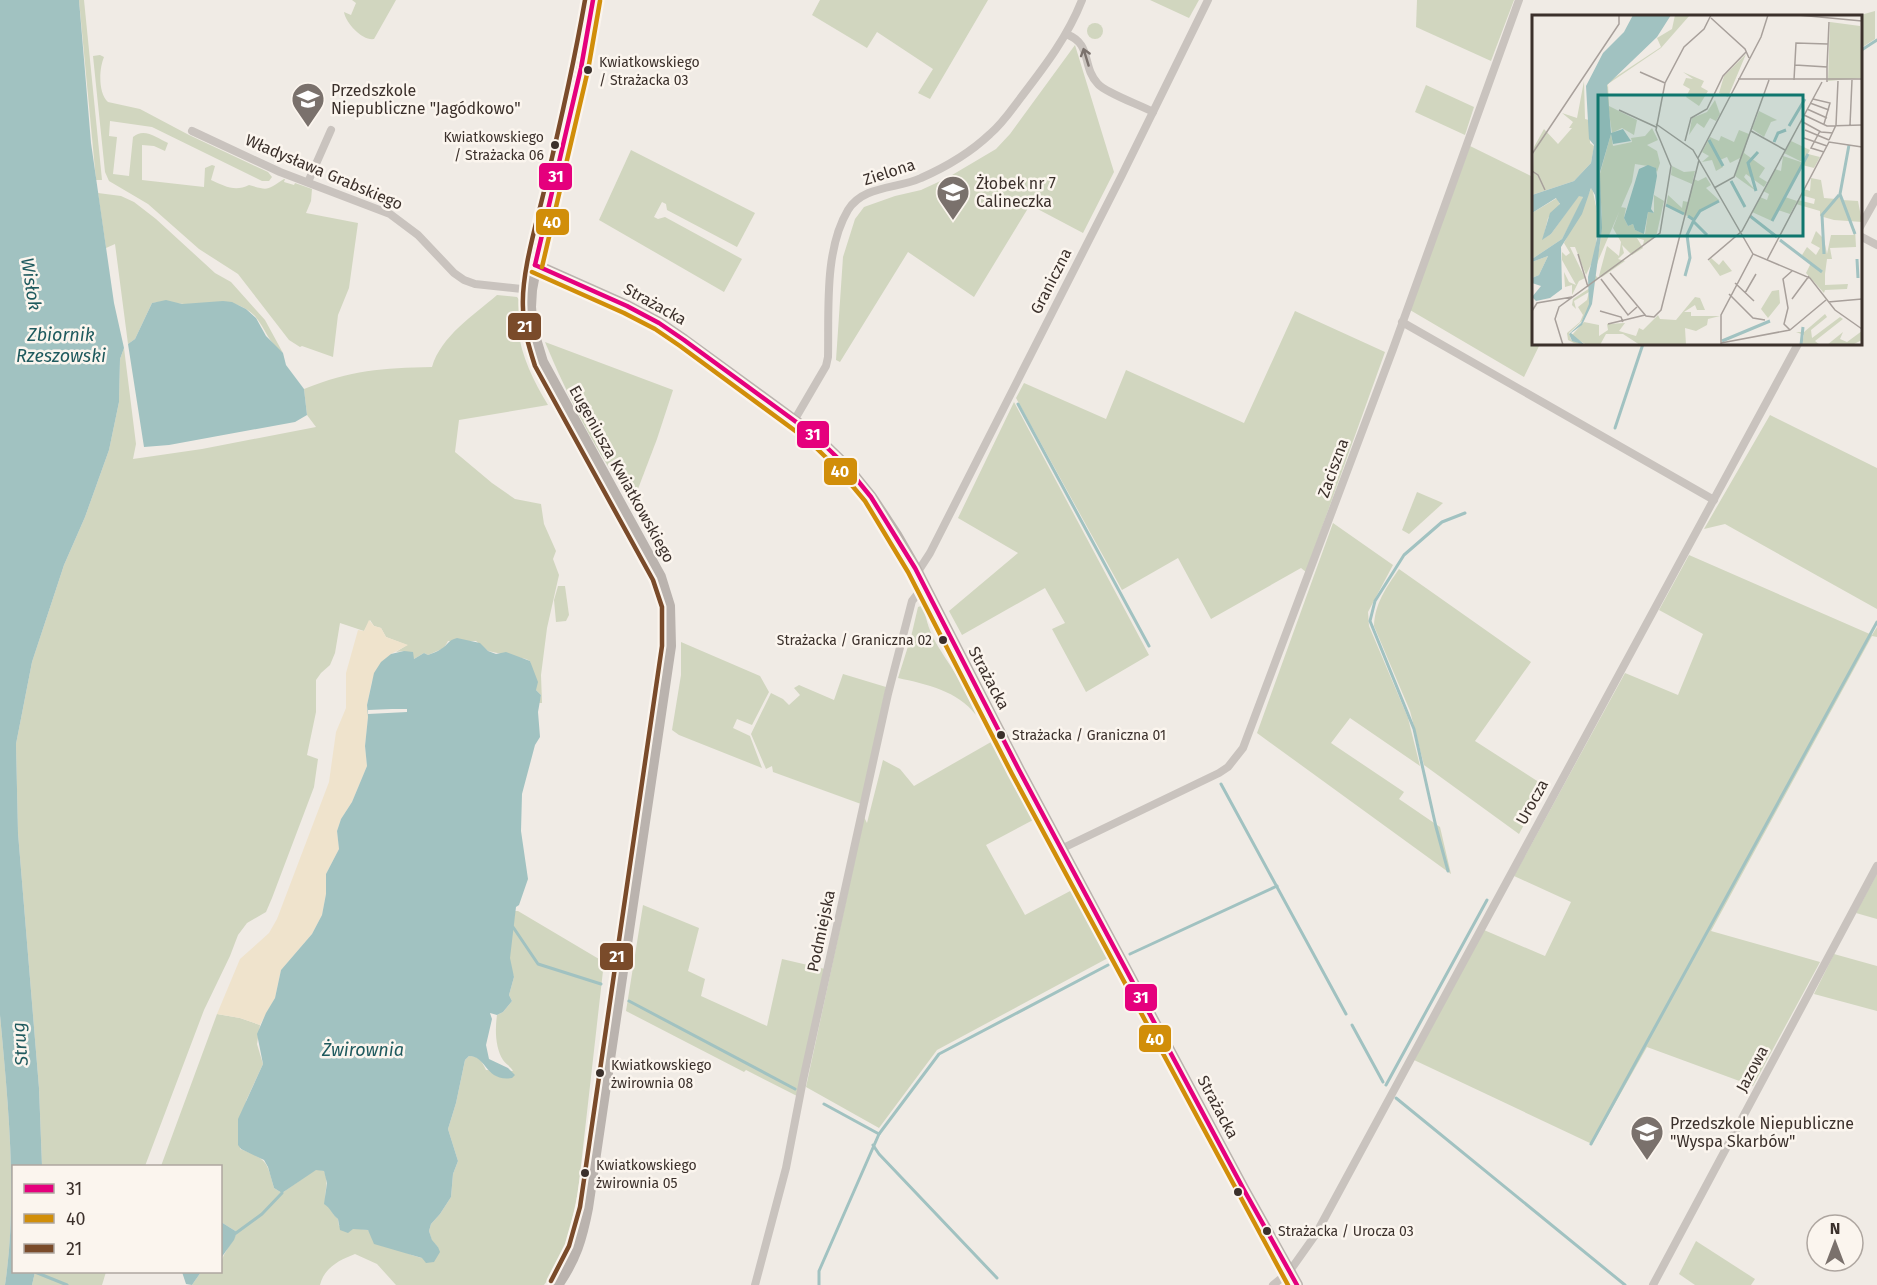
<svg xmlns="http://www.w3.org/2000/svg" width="1877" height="1285" font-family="'Fira Sans',sans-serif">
<rect width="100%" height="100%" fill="#f0ebe5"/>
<g fill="#d1d6bf">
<path d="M79,0h5l18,180h-6z"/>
<path d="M352,0h44l-22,39c-11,2 -28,-15 -30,-27l7,3 5,-12z"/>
<path d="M820,0h168l-58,99 -12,-6 15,-24 -56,-37 -10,16 -55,-33z"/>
<path d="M1150,0h49l-10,18z"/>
<path d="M1417,0h97l-23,61 -75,-34z"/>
<path d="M1875,11v28l-14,9 -1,-32h-3z"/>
<circle cx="1095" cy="31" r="8"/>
<path d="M1075,45l39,127 -31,61 -53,-28 -56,92 -66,-45 -68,110 -4,-2 7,-103 12,-38 9,-12 31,-11 26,-6 26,-12 49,-29 14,-15z"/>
<path d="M100,55l4,2c-5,12 -6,36 4,45l32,7 49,26 79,37 4,5 -3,4h-7l-110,-54 -42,-6 -1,15 8,1 -4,37 16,2 4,-39c11,-10 24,1 35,6l-3,8 -11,-5 -12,-1v35l62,7 1,-19 7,-3 3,1 -4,14c13,6 24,12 38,5 20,6 18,5 35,-6h1l-1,3 10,3 1,-2 17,6 -1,12 -5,12 52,10 -9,65 -11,27 -5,42 -31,-11 -2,1 -11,-7 -51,-66 -39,-25 -51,-45 -39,-23 -4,-9 -12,-116z"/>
<path d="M1426,85l48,22 -9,28 -50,-23z"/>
<path d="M1470,146l63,31 1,167h6l-16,33 -114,-67z"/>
<path d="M631,150l124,63 -18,34 -70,-37 -1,-6 -4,-2 -8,15 4,2 7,-2 77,42 -18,33 -125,-72z"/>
<path d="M98,193l23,3 13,6 22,17 59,54 16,9 34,38 18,33c-14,-9 -18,-25 -28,-37 -21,-21 -45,-11 -71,-12 -14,-1 -17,-4 -32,-1l-17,36 -7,5 -13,-100 -9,4z"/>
<path d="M497,295l20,2 3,4c1,9 -3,19 -2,28 3,27 16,53 30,76l-89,15 -4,32 37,31 23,16 26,5 3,20 12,27 -3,8 6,16 -12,53 -6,47 1,28h-3l2,-8 -5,-5 -6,-29 -4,-2 -38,-8 -12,-10h-28l-4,7 -16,7 -4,-2 -10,6 -10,-8 -8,1 11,-7 -21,-8 -5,-9 -7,-2 -4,-6 -6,11 -24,-8 -5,30 -5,12 -9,8 -5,7v32l-9,43 11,4 -4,28 -42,111 -6,14 -19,11 -9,12 -8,21 -26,54 -59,156h-103l-3,-78 -21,-255 -2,-89 16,-82 32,-97 21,-48 24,-67 10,-48 1,-43 4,-11 12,96 -3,15 69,-10 114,-22 -9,-12 -3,-26c47,-19 78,-21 128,-22 9,-31 41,-51 65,-72z"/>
<path d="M1295,311l90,41 -79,220 -5,-4 -90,51 -33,-61 -56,32 -106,-192 8,-15 82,36 20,-49 118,53z"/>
<path d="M545,342l128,48 -16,49 -24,63c-36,-47 -65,-105 -88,-160z"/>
<path d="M1014,402l135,253 -63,37 -34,-63 13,-6 -20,-35 -83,47 -13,-24 69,-58 -60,-35z"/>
<path d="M1770,415l107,53v141l-152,-85 -21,5z"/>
<path d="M1417,492l26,11 -34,31 -7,-4z"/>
<path d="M1333,523l60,42 -25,47 1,14 39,92 12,48 -70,-48 -19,25 73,49 -5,7 41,28 11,47 -194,-141z"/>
<path d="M1689,555l183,80 5,-8v10l-5,-1 -161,295 109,31 -67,124 -106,-39 -55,97 -178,-84 70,-130 61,26 26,-54 -57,-26 111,-203 53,22 25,-61 -44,-24z"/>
<path d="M1399,569l132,93 -56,79 70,45 -26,48 -95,-69 -14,-54 -36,-85c1,-23 12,-38 25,-57z"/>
<path d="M558,586h7l4,29 -3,6 -10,1 -2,-22z"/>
<path d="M921,606l3,1c4,30 18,44 33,69 7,12 13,26 19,39 -18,-24 -50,-31 -78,-37l13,-41 7,-30z"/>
<path d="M681,642l79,34 9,16 -17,33 -15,-6 -4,9 17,8 12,32 -83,-33 -7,-5 9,-55z"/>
<path d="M843,674l43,13 -25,117 -88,-32 -1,-6 -6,3 -15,-35 20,-41 12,6 6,6 11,-10 -6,-7 5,-3 35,15z"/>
<path d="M991,742l42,78 -47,25 39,70 47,-25 36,68 -171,92 -58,78 -73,-41 58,-270 3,6 16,-63 17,9 14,17z"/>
<path d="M1877,874v45l-21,-6z"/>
<path d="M643,905l56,23 -11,43 17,8 -4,17 66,30 15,-67 43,10 -28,127 -51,-26 -2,2 -118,-61z"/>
<path d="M515,911h3l86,51 -26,230 -12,56 -10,21 -12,16h-148l-19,-21 -22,-10c-16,6 -31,14 -35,31h-128l9,-13h19c1,-20 10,-23 17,-40l-16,-10 -1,-56h-59l56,-152 23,4 20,7 -3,19 6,20 -17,37 -6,48c27,10 27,12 34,39l8,5 34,-24 8,2c7,15 -4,23 6,37 3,5 3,7 8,11l1,7 29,4c10,15 16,15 31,20 9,3 14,6 23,8l16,-11 -6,-6 -3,-10 2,-7 9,-10 11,-17 2,-23 5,-13 -10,-32 8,-26 9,-43 4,-4c11,0 13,6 17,14l27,1c-2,-4 -7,-7 -10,-11 -8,-13 -8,-31 -6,-45l6,-3 9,-11 -3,-6 5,-18 -4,-11v-18z"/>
<path d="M1834,954l43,12v45l-63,-17z"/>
<path d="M0,1015c8,86 18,185 5,270h-5z"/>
<path d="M1696,1241l59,38 -4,6h-56l-16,-11z"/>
<path d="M35,1272h71l-4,13h-70z"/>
</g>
<path fill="#efe3cc" d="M369,620l5,6 7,2 5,9 22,8 -17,9 -19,27 -5,24 1,12 -3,29 2,20 -15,36 -11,17 -4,12 2,18 -13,25v20l-4,21 -10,19 -31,36 -6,28 -15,27 -20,-7 -23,-4 23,-55 29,-26 8,-14 52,-137 7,-50 10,-24v-35l12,-43 6,1z"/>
<g fill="#a1c2c1">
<path d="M0,0h79l12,143 23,160 10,45 -4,11 -1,43 -10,48 -24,67 -21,48 -32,97 -16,82 2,89 21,255 3,78h-28v106h21l-3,13h-27c13,-87 3,-183 -5,-270z"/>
<path d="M166,300l16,4 41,-3 9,1 14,7 10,9 10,18 17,17 3,12 18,24 3,26 -12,7 -126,23 -25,2 -16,-103 7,-5 17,-36z"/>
<path d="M457,638l23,5 8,8 8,3 10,-2 24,9 8,21 -2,8 5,5 -3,17 2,25 -5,8 -13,49 -1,37 7,48 -9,26 -3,2 -6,51 4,19 -5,18 3,6 -9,11 -6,3 -7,-2 2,6 -6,26 3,14 19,9 7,7 -3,3c-27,4 -25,-22 -43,-22l-4,4 -9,43 -8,26 10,32 -5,13 -2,23 -11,17 -9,10 -2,7 3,9 6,7 2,5 -6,10 -8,1 -4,-5 -48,-14 -6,-14 -15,-1 -5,4 -8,-3 -2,-11c-6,-4 -7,-11 -14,-15l3,-21 -3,-12 -8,-1 -34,23 -8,-5 -6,-21 -4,-7 -23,-11 -3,-4v-26l25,-55 -6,-30 9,-21 9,-15 6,-28 31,-36 10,-19 4,-21v-20l13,-25 -2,-18 4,-12 11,-17 15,-36 -2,-20 3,-29 -1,-12 7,-32 7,-11 10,-8 13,-3 9,1 1,7 10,-6 4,2c4,-2 9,-3 13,-6 7,-4 7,-9 16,-11z"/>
<path d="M221,1222l16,10 -3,8 -13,18z"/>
<path d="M182,1272h19l-9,13 -6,-1z"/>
</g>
<path fill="#f0ebe5" d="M392,709h15v3l-39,2v-4z"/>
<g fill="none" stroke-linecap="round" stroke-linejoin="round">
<g stroke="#a1c2c1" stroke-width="3">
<path d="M1860,51l17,-11"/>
<path d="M1018,404l131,242"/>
<path d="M1615,428l28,-84"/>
<path d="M1221,784l125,230"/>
<path d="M1448,871l-12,-44 -22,-98 -44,-108 5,-20 29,-46 38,-33 23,-9"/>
<path d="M513,927l25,37 63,20"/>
<path d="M1130,954l147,-68"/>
<path d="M629,1001l166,88"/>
<path d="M1352,1025l31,57"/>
<path d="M1386,1085l101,-185"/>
<path d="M1396,1098l229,187"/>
<path d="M879,1134l60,-80 169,-89"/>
<path d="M1591,1144l286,-522"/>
<path d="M873,1145l6,9 118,124"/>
<path d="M236,1233l26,-19 20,-21"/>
<path d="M35,1272l32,13"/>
<path d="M819,1285v-14l60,-137 -55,-30"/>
</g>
<g stroke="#c9c3be" stroke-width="8">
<path d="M1066,34c27,10 15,32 32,50 8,9 42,21 55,28"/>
<path d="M192,131l88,41 110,42 28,21 36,38 10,7 11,4 56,6"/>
<path d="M308,182l23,-52"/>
<path d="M1860,227l17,-30"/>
<path d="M1860,236l17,9"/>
<path d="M1402,322l312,178"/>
<path d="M795,419l31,-53 2,-9c1,-46 -4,-107 20,-147 15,-25 50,-21 73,-32 25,-11 50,-26 69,-44 13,-11 22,-25 32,-38 23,-30 46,-60 60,-96"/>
<path d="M917,573l13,-20 191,-376 87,-177"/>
<path d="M1061,849l158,-76 9,-6 15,-19 150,-399 126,-349"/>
<path d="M755,1285l31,-117 17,-88 85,-386 24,-93 11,-14"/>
<path d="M1273,1285l16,-13 27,-38 482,-890"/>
<path d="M1653,1285l224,-419"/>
</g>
<g stroke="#bab3ae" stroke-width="12">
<path d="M535,265l92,41 32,17 25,17 130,95 31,30 26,32 25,38 19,33 104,202 225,420 53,95"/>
<path d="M557,1285c18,-26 24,-46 30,-77l83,-562 -1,-40 -9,-29 -118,-215 -10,-33 -2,-22 1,-17 11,-58 39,-164 12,-68"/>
</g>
<defs>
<g id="bus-1">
<path d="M535,265l92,41 32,17 25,17 130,95 31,30 26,32 44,71 104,202 225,420 53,95"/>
<path d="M535,265l46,-197 12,-68"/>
</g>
<g id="bus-2">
<path d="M542,267l46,-197 12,-69"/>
<path d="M532,272l92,41 31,16 25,17 129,95 30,29 26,31 43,71 104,202 276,511"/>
</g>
<path id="bus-3" d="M551,1281l18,-35 11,-39 82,-561v-39l-9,-27 -118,-214c-6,-19 -12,-38 -12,-58 -2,-35 14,-86 22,-121 15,-62 29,-124 40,-187"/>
</defs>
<use href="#bus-1" stroke="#fbf5ee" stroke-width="9"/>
<use href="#bus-2" stroke="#fbf5ee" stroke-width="9"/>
<use href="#bus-3" stroke="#fbf5ee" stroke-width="9"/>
<use href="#bus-1" stroke="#e5007d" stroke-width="4.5"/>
<use href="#bus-2" stroke="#d18e09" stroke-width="4.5"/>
<use href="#bus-3" stroke="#7a4b2a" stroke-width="4.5"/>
</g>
<defs><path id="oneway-shaft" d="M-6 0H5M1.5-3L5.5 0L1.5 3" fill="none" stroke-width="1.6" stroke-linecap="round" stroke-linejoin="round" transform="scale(1.5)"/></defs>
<use stroke="#7b726d" href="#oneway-shaft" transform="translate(1086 57) rotate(-107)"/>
<defs>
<symbol id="school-pin" viewBox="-11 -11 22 30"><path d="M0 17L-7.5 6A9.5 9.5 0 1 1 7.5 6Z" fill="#7a716c" stroke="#fbf5ee"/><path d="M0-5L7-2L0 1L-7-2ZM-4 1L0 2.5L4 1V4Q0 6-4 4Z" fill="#fff"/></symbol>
</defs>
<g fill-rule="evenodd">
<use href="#school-pin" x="289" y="80" width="38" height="52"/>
<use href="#school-pin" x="934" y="173" width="38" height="52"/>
<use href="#school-pin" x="1628" y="1113" width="38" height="52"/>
</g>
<g fill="#3b302b" stroke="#fbf5ee" stroke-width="2">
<circle cx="588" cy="70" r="5"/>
<circle cx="555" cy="145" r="5"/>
<circle cx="943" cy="640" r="5"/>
<circle cx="1001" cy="735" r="5"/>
<circle cx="600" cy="1073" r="5"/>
<circle cx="585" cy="1173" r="5"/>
<circle cx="1238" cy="1192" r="5"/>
<circle cx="1267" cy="1231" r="5"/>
</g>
<g text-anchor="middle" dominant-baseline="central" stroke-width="5" stroke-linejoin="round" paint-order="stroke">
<g font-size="14" fill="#3b302b" stroke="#fbf5ee" text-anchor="start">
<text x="599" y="62">Kwiatkowskiego<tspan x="599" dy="18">/ Strażacka 03</tspan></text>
<text x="544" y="137" text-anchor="end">Kwiatkowskiego<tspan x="544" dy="18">/ Strażacka 06</tspan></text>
<text x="932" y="640" text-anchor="end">Strażacka / Graniczna 02</text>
<text x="1012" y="735">Strażacka / Graniczna 01</text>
<text x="611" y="1065">Kwiatkowskiego<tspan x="611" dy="18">żwirownia 08</tspan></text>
<text x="596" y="1165">Kwiatkowskiego<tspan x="596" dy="18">żwirownia 05</tspan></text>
<text x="1278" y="1231">Strażacka / Urocza 03</text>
</g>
<g font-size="16" fill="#3b302b" stroke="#fbf5ee" text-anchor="start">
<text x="331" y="90">Przedszkole<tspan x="331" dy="18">Niepubliczne "Jagódkowo"</tspan></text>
<text x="976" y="183">Żłobek nr 7<tspan x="976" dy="18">Calineczka</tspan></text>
<text x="1670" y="1123">Przedszkole Niepubliczne<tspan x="1670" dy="18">"Wyspa Skarbów"</tspan></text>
</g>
<g font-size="16" fill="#3b302b" stroke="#fbf5ee">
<text transform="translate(324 172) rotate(23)">Władysława Grabskiego</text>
<text transform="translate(889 172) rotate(-18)">Zielona</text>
<text transform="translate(1051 281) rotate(-63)">Graniczna</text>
<text transform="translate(655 304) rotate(29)">Strażacka</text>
<text transform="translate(1333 468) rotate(-70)">Zaciszna</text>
<text transform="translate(622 474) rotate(61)">Eugeniusza Kwiatkowskiego</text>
<text transform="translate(989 678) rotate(62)">Strażacka</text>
<text transform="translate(1532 802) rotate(-61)">Urocza</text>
<text transform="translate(821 931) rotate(-78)">Podmiejska</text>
<text transform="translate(1752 1069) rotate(-62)">Jazowa</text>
<text transform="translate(1218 1107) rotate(62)">Strażacka</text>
</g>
<g font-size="18" font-style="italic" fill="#1f5a5e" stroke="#fbf5ee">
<text transform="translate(31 284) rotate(81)">Wisłok</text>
<text x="61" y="335">Zbiornik<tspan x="61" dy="21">Rzeszowski</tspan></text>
<text transform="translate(20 1044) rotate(-95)">Strug</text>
<text x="363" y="1050">Żwirownia</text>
</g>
</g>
<g transform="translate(1532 15)">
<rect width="330" height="330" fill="#f0ebe5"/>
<path d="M143,0h15l-29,33 -53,36 1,22 28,14 -3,15 -12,-7 -10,5 -6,-40 2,-11 53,-35 -4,-9 15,-9zM298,7l30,4 2,52 -34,3zM214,39l-18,43 -9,-4 5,-17zM151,57l21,9 -3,6 7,4 -9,15 -13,-9 4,-8 -7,-4 3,-7 7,1zM52,66l1,38 4,1 1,23 4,3 -3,17 -17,18 -42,14 2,-48 10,-18 14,15 14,-16h-3l4,-6 -11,-9 15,5zM183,85l5,14 -4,7 -6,-3 -6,10 -7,-5 -8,12 3,-17 15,-6zM227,96l18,9 -6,2 -7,15 -12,-8zM120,113l6,12 -11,5 10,6 3,12 -3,9 -3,-5 -19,-3 -3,18 -34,79 -4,13 4,4 -4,5 -1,-7 7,-31 2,-30 -3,-38 12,-43 2,12 19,-4 -1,-4 14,-2zM207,115l10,4 -5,19 21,15 -6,9 8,5 -3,5 -18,-13 -2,3 12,14 -21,-15 5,-18 -10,5 -3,-6 -7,3 3,7 -7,4 -4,-11 -10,2 7,-6 -7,-4 8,-15 9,4 2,-5 13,6zM259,126l19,9 -2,4 12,3 -6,11 -12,-3 -17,32 12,4 -7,13 -12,-4 -6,11 -20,-9 8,-15 7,3 2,-6 -6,-3 12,-22 6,2 2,-15 21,7 -20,-10zM140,151l12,6 11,-1 -3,13 -21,-9zM174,162l5,8 -5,3 13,12 -19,10 -6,9 -28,-13 2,-11 14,13 1,-7 5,1 6,-23 4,2zM279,163l10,2 3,18 12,1 4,-4 2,5 16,1 4,21 -28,-2 -14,-4v-5l-24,-7 2,-4 16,4 1,-5 -14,-4 3,-6 6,2zM60,172l7,34 -5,37 -8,17 -11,-28h-5l15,31 -6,3 -7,14v-10l-7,2 -1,-15 5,10 7,3 -14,-25v-8l4,4 4,-3 -6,-10zM47,180l4,2 -3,8 -18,34 -30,20v-46l25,-15 3,7 -12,13 -5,21 8,-5zM122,180l10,6 -8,36 -13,8 1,-5 -7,-2 6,10 -11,7 -10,-10 2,8 -6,6 7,2 -23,16 -3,-1 8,-30 12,10 2,-14 -8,-14 8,-21 5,1 -2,10 4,8 5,-2 2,6 10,4 3,-22 6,1zM321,214h2l1,18 -26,1 2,11h-5l-2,15v11l23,-1 -1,5 -22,1 -1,3 -18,-20 5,-10 -9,-8 5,-8 9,8 4,-7 -9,-5 5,-12 8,8 3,15 4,-19h23zM16,241l-9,19 -7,3v-16zM179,243l8,7 4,-5 9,11 -12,5 -11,-15zM58,273l-1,18 -7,15 -13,12 2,7 14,5 -11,-2 -6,-3 -1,-7 13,-11 3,-7 -5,-8 9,-7 2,-8 -15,9 2,8 -4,-4 1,-6zM247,275l1,13 -12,15 -7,-9 11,-18zM163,282l5,1 5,12h-8l-2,-5 -11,7h7v4h29l-12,3 -1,6 -11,6 -11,-3 1,17h-46l-17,-11h-17l-6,11h-13l-16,-9 13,-14 15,3v11l9,-6 -1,-6 18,-1 -6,8 17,5 3,-8 4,2 15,-15 2,4 16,1zM293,299l2,3 -16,13 1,8 28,-21 3,2 -28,22 5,4h-18l2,-10 -8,-3h8zM330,316v9l-10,5h-25l16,-13 -3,7 7,3z" fill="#d1d6bf"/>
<path d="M101,0h38l-14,22 -50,48 4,48 12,-4 8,12 -18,3 -2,-10 -11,38 2,56 -10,76 -10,21 -11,8 14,12 -13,-4 -3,-7 12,-11 8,-19 -1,-27 11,-47 -4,-35 -4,-7 -9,26 -21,33 1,42 -12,9 -14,3 -4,-4 9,-11 -9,-3v-5l7,-3 9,-19 -16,6v-3l30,-20 21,-42 -4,-1 -28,38 -9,6 8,-27 10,-9 -4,-6 -24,15v-18l42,-14 17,-18 3,-18 -5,-6 -3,-53 17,-33 21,-21zM116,150l8,3 1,8 -6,33 3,4 -6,-1 -4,22 -9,-4 -2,-6 -5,2 -4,-8 15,-49z" fill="#a1c2c1"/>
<path fill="none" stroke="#a1c2c1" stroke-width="3" d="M257,111l16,-27M177,125l14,26M242,127l4,-9 8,-3M317,130l-9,49 15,40M199,166l14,26M224,176l-8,-28 10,-11M134,190l18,9M218,201l27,21M162,205l6,-9 19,-10M161,206l14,14M240,206l36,-67M248,225l42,32M292,239l-2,-39 17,-20M325,244l1,19M153,261l5,-18 -3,-23 7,-15 -6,-4M190,326l48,-20M269,330l2,-18"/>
<path fill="none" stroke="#a8a09b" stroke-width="1.5" d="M266,0l64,6M179,3l34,31 4,9M263,50l32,2v15M295,52l2,-45M108,57l25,11M206,64h124M262,65l2,-37 32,1M281,84l17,4 -6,21M278,88l19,7M275,94l20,9M87,95l37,17M272,100l23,11 35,-1M269,106l20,11 12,1M124,109l37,26 60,104 57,24 25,32 27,19M318,110l2,-45M273,115l24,10M219,116l34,19M288,116l-9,17 13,4M272,123l23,8M297,125l7,-15 2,-44M153,126l6,-23 16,-9 16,-33 23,-24M0,139l87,-130v-9M166,143l63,-121 7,-22M0,156l6,4 7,15M182,173l20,-11 35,-97M46,239l10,33M176,245l34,-29 80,-149M235,245l62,-118 33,5M78,258l36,43 8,1 7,-7 38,-150M69,264l27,36 9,-8M203,268l19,18M213,278l11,-19M197,279l24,24 12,2M260,284l17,-23M296,287l34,-3M0,296l5,-8 35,-6M68,296l21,6 2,5M76,309l37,-9M258,315l-6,-6 4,-16 -5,-29 9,-8M258,315l36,-30M189,328l69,-13M31,330l-8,-26 4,-12 101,-74 11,-67 -15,-36 9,-47 19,-36 20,-18 7,-14M189,330v-30l32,-61"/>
<path fill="#0f766e" fill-opacity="0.15" stroke="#0f766e" stroke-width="3" d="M66,80h205v141h-205z"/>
<rect width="330" height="330" fill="none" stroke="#3b302b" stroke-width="3"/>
</g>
<g stroke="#fbf5ee" stroke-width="2">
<rect x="538" y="162" width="35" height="29" rx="6" fill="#e5007d"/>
<rect x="535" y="208" width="35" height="28" rx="6" fill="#d18e09"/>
<rect x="507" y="312" width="35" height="29" rx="6" fill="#7a4b2a"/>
<rect x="796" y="420" width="34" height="29" rx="6" fill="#e5007d"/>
<rect x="823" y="457" width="35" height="29" rx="6" fill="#d18e09"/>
<rect x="599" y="942" width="35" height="29" rx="6" fill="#7a4b2a"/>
<rect x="1124" y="983" width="34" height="29" rx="6" fill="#e5007d"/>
<rect x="1138" y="1024" width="34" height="29" rx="6" fill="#d18e09"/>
</g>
<g font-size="16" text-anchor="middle" font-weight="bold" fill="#fff">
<text x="556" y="182">31</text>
<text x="552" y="228">40</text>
<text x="525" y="332">21</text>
<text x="813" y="440">31</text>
<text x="840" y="477">40</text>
<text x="617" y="962">21</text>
<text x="1141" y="1003">31</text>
<text x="1155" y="1045">40</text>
</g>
<rect x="12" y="1165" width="210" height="108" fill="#fbf5ee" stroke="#aea6a0" stroke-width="1.5"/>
<rect x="24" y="1184" width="30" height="9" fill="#e5007d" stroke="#aea6a0" stroke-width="1.5"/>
<text x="66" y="1195" font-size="18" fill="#3b302b">31</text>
<rect x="24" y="1214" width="30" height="9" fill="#d18e09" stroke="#aea6a0" stroke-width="1.5"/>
<text x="66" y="1225" font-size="18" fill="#3b302b">40</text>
<rect x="24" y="1244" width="30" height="9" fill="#7a4b2a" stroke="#aea6a0" stroke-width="1.5"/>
<text x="66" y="1255" font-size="18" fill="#3b302b">21</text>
<g transform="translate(1835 1243)"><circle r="28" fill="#fbf5ee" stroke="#aea6a0" stroke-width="1.5"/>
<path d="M0-4.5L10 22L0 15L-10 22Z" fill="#7a716c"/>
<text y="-9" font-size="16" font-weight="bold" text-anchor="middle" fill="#3b302b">N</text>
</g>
</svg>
